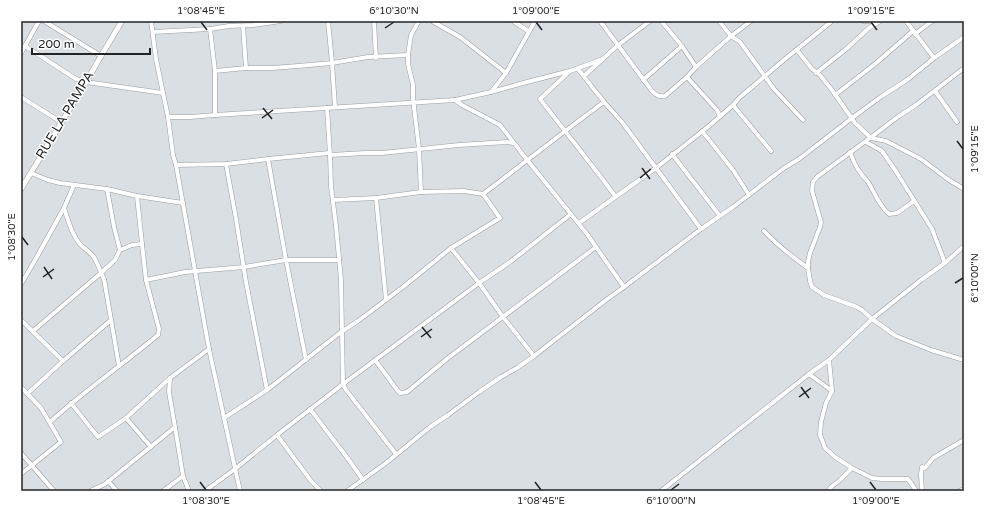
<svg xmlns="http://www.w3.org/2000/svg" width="985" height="512" font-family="'Varela Round',sans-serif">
<rect width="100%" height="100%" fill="#dadfe4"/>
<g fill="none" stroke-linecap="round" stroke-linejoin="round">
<defs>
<g id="minor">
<path d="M44,21l57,35"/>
<path d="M151,21l5,38 12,58 5,38 3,10 33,184 31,142"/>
<path d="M328,21l4,42 3,44"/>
<path d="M374,21l2,37"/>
<path d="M419,21l-8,14 -3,20v9l5,21v13l6,51 2,43"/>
<path d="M432,21l28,16 46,36"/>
<path d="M513,21l15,10"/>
<path d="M600,21l52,70c4,4 7,6 13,5l22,-19 9,-10 35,-31 20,-15"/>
<path d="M661,21l21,25 14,21"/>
<path d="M719,21l12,15 9,6 34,47 29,31"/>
<path d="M863,21h16"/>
<path d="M906,21l28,37"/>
<path d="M243,26l3,42"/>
<path d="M210,29l19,-3 24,-1 28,-4"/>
<path d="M153,32l57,-3 5,42v44"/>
<path d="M915,34l17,-13"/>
<path d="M25,46l51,33 10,3 77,11"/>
<path d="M797,50l15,19 8,6 12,15 23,33 16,15 15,3 35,18 28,21 15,9"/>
<path d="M21,53l18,-32"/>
<path d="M964,68l-48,37 -17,11 -25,19 -57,42 -4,5 -1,9 9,31 -1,5 -10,26 -2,9v6l2,13 2,6 12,8 33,12 5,3 10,9 24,17 35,14 33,10"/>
<path d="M578,69l26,33 18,20 79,107"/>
<path d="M215,71l31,-3h26l26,-2 34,-3 36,-6 40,-2"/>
<path d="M569,72l-29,27 64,82 11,15"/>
<path d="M816,73l29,-23 24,-22 11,-7"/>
<path d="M584,76l33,-30 33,-25"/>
<path d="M687,77l30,33 3,6"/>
<path d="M643,80l39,-34"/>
<path d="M935,91l22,31"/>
<path d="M491,92l15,-19 29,-52"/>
<path d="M835,95l40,-31 38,-33"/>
<path d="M21,97l40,25"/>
<path d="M455,100l7,5 38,20 28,36 59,73 9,13 28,40"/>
<path d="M733,105l38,46"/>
<path d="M327,108l3,47 1,31 5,40 5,54 2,104 3,6 4,5 46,59"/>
<path d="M168,117h22l25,-2 240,-15 36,-8 36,-10 43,-11 33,-12"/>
<path d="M702,131l31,39 16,25"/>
<path d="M866,142l16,9 15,22 35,56 13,34"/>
<path d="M850,152c3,8 5,14 10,20 2,4 6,7 8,10 7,11 11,24 21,32l8,-1 17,-12"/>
<path d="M672,154l48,62"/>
<path d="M330,155l35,-2h17l77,-8 48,-3 6,1"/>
<path d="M226,164l10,55 10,63 21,108"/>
<path d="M176,165l50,-1 42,-5"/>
<path d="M31,173l17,7 12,3 47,6 30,7 46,7"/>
<path d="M107,189l7,38 6,23"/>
<path d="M137,196l5,48"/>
<path d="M376,198l10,102"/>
<path d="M333,200l43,-2 45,-6 43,-1 19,3"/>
<path d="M64,208c4,12 7,25 15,35 4,5 10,8 14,13 5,7 7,15 11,23l15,87"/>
<path d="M579,223l77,-55 53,-42 24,-21 6,-7 46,-39 47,-38"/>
<path d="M764,231c14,15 27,25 44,37"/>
<path d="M451,248l28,35 24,34 31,39"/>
<path d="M21,284l13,-22 30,-54 10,-23"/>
<path d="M21,320l42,41"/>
<path d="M33,331l68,-58 14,-13 5,-10 12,-5 10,-1 4,36"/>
<path d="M306,360l-20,-100 -18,-101 61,-6"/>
<path d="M375,360l23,31 2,2 7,-1 41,-34 148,-111"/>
<path d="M829,360l3,31 -6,12 -5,19 -1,13 5,13 10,9 17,11"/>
<path d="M809,374l23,17"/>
<path d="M170,378l-1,14 8,47 6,37 6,15"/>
<path d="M21,387l20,21 20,34 -40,32"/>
<path d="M27,394l36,-33 48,-41"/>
<path d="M71,403l27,34 28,-19 44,-40 39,-29"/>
<path d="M310,409l39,51 14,20"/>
<path d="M126,418l25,29"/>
<path d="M224,418l43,-28 74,-58 17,-11 45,-34 48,-39 49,-30 -17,-24c40,-30 80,-62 121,-92"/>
<path d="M50,422c34,-31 72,-57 108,-87l1,-6 -13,-49 39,-8 59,-5 42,-7h53"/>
<path d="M277,435l34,46 10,10"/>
<path d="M21,453l33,38"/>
<path d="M108,481l9,10"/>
<path d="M90,491l15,-7 70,-57"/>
<path d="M163,491l20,-15"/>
<path d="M205,491l30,-22 42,-34 66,-51 136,-101 31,-21 61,-48"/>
<path d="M347,491l39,-28 44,-36 18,-12 31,-23 22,-15 16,-9 17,-12 72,-56 18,-13 77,-58 32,-22 51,-39 15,-9 53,-41 30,-22 25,-16 27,-22 30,-21"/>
<path d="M661,491l148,-117 20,-14 43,-41 49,-39 24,-17 19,-17"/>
<path d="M829,491l2,-4 9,-7 12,-12 20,10 10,1h26l5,7 3,5"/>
<path d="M922,491l-1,-17 1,-7 3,1 8,-10 31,-18"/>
<path d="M959,491l5,-2"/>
</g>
<path id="tertiary" d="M21,189l65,-107 15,-26 21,-35"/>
</defs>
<use href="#minor" stroke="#999da2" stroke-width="5"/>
<use href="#tertiary" stroke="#999da2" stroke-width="6"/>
<use href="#minor" stroke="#fff" stroke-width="4"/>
<use href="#tertiary" stroke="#fff" stroke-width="5"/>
</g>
<path fill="none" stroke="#222325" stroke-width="1.5" d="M201,22l6,8M536,22l6,8M871,22l6,8M385,28l9,-6M263,108l9,11M262,118l11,-8M957,141l6,8M642,168l8,11M640,178l11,-9M22,237l6,8M44,267l8,12M43,277l11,-8M955,283l8,-5M422,327l9,11M421,337l11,-8M801,387l8,11M799,397l12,-9M200,482l6,8M535,482l6,8M870,482l6,8M671,490l8,-6"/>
<g text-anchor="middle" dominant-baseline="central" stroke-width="3" stroke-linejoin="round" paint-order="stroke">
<g font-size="13" fill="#222325" stroke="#fff">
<text transform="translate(65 115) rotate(-59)">RUE LA PAMPA</text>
</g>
</g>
<rect width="985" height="512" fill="none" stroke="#ffffff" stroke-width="44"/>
<path d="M32 48v6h118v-6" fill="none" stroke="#222325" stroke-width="2"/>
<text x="38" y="48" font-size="12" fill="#222325" stroke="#ffffff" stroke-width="3" paint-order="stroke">200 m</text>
<rect x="22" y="22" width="941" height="468" fill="none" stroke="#222325" stroke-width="1.5"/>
<g font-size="10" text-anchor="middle" fill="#222325">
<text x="201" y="14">1°08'45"E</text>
<text x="394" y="14">6°10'30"N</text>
<text x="536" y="14">1°09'00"E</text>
<text x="871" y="14">1°09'15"E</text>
<text transform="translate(974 149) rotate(-90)" y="4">1°09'15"E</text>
<text transform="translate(11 237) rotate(-90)" y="4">1°08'30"E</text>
<text transform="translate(974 278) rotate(-90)" y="4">6°10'00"N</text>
<text x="206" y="504">1°08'30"E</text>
<text x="541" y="504">1°08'45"E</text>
<text x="671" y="504">6°10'00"N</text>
<text x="876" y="504">1°09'00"E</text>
</g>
</svg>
